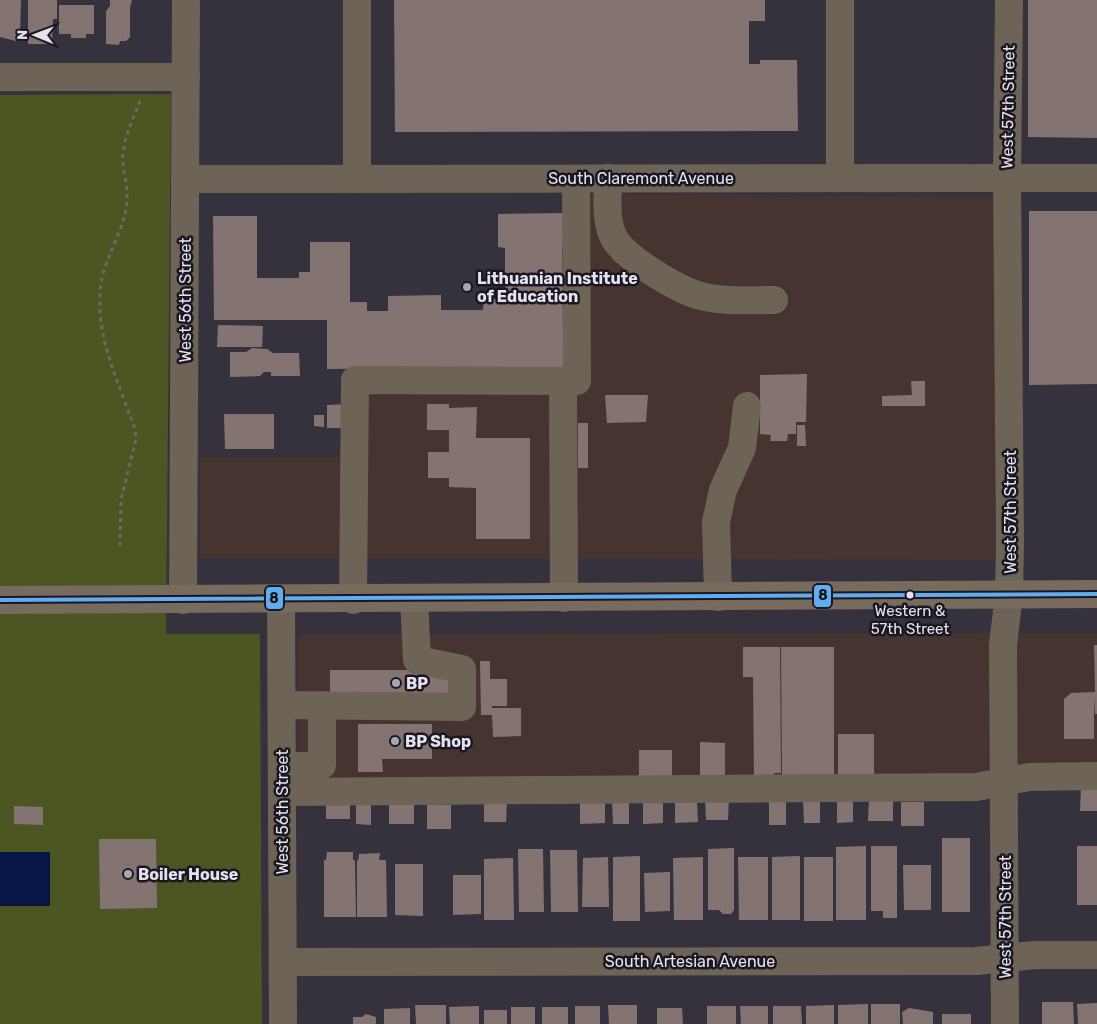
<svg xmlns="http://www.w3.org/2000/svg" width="1097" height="1024" font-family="Rubik,sans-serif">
<rect width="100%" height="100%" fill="#36323d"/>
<g fill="#45342f">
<path d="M578,194l418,3 -1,363 -795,-2v-100l153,-1 2,-77 222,1z"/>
<path d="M990,633l-2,152 -689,7 -1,-157z"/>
<path d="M1015,634h82v142l-82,3z"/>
</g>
<path fill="#4c5622" d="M171,94l-5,540h94l2,390h-262v-929z"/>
<rect fill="#081646" x="0" y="852" width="50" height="54"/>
<g fill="#847471">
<path d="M0,0h21l-1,37 -4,4 -16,-4z"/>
<path d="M28,0h29v19h-4l-1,25h-24z"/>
<path d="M110,0h22l-2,7v30l-4,4h-6l-1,4 -13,-1v-33l4,-5z"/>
<path d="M394,0h371v21h-16v43h11v-4h37l1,71 -403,1z"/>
<path d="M1028,0h69v138l-69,-1z"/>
<path d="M59,5h35v29h-8v4h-15v-4h-12z"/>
<path d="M1029,211h68v173l-68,1z"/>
<path d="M569,213v34h-7l1,79h4v41l-240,2v-49h-113l-1,-104h44v62h42v-6h11v-30h40v60h17v9h21v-15l53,-1v15h42l1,-11h21v-51l-7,-1v-33z"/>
<path d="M218,325l45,1 -1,21h-45z"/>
<path d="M252,348l15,1 6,4h26l1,23h-29v-4h-7l-4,4 -30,1v-25h16z"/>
<path d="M807,374l-1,48h-10v12h-8l-1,7h-17l1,-6 -11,-1v-59z"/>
<path d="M911,381h14v25h-43v-10l30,-1z"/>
<path d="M605,395h43l-2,27 -39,1z"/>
<path d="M348,404v24h-21v-23z"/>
<path d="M427,404h22v4l28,-1 -1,31h54v101h-54v-51l-27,-1v-9h-21v-26h21v-22h-22z"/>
<path d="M224,414h50v35h-49z"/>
<path d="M314,415h10v12l-10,-1z"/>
<rect x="578" y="423" width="10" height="45"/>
<path d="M797,425h8l1,21h-9z"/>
<path d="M1094,645h3v69h-2l-1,-18v43h-30v-40l7,-6 24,-1z"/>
<path d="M743,647h37l1,126h-7v5h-20l-1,-101h-10z"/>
<path d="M781,647h53v130h-52z"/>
<path d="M480,661h10v18h17v27h-15v2h29v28l-28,1 -1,-22h-11z"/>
<path d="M330,670h131v26l-131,1z"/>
<path d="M358,724h74v35h-50l1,13h-25z"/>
<path d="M838,734h36v43l-36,1z"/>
<path d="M700,742l25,1v34l-25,1z"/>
<path d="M639,750h33v28l-33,-1z"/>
<path d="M1081,787h16v24h-17z"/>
<path d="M705,797h24l-1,23h-22z"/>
<rect x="769" y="797" width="17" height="28"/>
<path d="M356,799h15v26l-15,-1z"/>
<path d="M580,799h25v24l-25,1z"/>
<path d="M803,799h17v24h-16z"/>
<path d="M837,799h16v23l-16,1z"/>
<path d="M869,799h24v22h-25z"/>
<path d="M484,800h23l-1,22h-22z"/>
<path d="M643,800h20v23l-20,1z"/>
<path d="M675,800l22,1 1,21 -23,1z"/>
<rect x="389" y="801" width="25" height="23"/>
<path d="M612,801h17v23h-16z"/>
<path d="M350,802v17h-24v-16z"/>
<rect x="901" y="802" width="23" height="24"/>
<rect x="427" y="805" width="24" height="24"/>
<path d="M14,806l29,1v18l-29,-1z"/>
<rect x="942" y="838" width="28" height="74"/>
<path d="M99,839h57l1,69 -57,1z"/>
<path d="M866,846v74h-30v-73z"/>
<path d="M871,846h26v72h-14v-7h-12z"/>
<rect x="1077" y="846" width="20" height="59"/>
<path d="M734,848v62l-3,4h-8l-4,-4h-11v-61z"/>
<path d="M518,849h25l1,63h-25z"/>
<path d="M550,850h27l1,62h-27z"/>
<path d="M327,852h26v8h2l1,57h-32v-57h2z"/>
<path d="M380,853l-1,7h7l1,57h-30v-57l1,1 1,-7z"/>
<path d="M640,856v65h-27v-64z"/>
<path d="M800,856v64h-28v-63z"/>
<path d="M608,857l1,50h-27l1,-49z"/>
<path d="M703,857v63h-29l-1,-62z"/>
<path d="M738,857h30v63h-29z"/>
<rect x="804" y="857" width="29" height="64"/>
<path d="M513,858l1,62h-30v-61z"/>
<path d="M395,864h28v52l-28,-1z"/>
<path d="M903,865h28v45h-27z"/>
<path d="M670,872v39l-25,1 -1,-39z"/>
<path d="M453,875h28v39l-28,1z"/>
<path d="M1042,1002h31l1,22h-32z"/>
<path d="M1097,1003v21h-19l-1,-20z"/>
<path d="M868,1004v20h-30v-19z"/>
<rect x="871" y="1004" width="29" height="20"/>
<path d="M415,1005h31v19h-30z"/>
<path d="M608,1005h29v19h-28z"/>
<path d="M834,1005v19h-28v-18z"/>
<path d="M479,1006v18h-29l-1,-17z"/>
<rect x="575" y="1006" width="25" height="18"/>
<rect x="707" y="1006" width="29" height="18"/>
<path d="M740,1006h28v18h-27z"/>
<path d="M773,1006h28l1,18h-29z"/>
<rect x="511" y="1007" width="24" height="17"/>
<rect x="542" y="1007" width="26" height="17"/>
<path d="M410,1008v16h-26v-15z"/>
<path d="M657,1008h25l1,16h-26z"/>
<path d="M909,1008l24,4v12h-30l-1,-12z"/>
<rect x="484" y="1010" width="23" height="14"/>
<path d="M366,1014l10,3v7h-23v-7h9z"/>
<rect x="942" y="1014" width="29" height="10"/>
</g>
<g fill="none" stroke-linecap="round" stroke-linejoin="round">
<path stroke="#706864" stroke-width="3" stroke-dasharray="4 4" stroke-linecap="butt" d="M120,546l1,-46 15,-61 -1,-10c-17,-48 -45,-103 -32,-155 6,-22 19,-43 23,-65 3,-16 -1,-30 -3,-46 -2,-20 10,-43 17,-62"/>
<g stroke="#6d6357" stroke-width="28">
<path d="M357,0v179"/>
<path d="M0,77h186"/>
<path d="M608,178c0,19 -3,41 5,58 9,21 65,54 88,60 22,6 49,4 73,4"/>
<path d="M840,178v-178"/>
<path d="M185,179l912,-1"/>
<path d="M563,381l1,217"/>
<path d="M718,597l-2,-75 7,-32 19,-42 5,-42"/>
<path d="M183,600l3,-600"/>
<path d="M281,600l2,424"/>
<path d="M353,600l2,-220 222,1 -1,-202"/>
<path d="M282,705l180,2v-38l-45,-9 -3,-61"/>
<path d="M282,767l40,-2v-60"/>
<path d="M282,792l694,-5 53,-10 68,-1"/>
<path d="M283,962l693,-1 59,-6h62"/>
<path d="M1005,1024l-2,-379 6,-51 1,-50 -3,-366 2,-178"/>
</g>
<path stroke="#776b5d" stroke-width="28" d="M0,600l1097,-6"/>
<defs>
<path id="bus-1" d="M0,600l1097,-6"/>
</defs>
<use href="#bus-1" stroke="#1b1721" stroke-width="8"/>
<use href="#bus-1" stroke="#60acee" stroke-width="4"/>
</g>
<g fill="#a8a4b1" stroke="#1b1721" stroke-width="2">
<circle cx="467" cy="287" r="5"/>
<circle cx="396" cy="683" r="5"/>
<circle cx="395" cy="741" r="5"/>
<circle cx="128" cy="874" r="5"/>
</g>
<circle fill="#e6e1ef" stroke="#1b1721" stroke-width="2" cx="910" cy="595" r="4.5"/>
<g text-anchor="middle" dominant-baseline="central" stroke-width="5" stroke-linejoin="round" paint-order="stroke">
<g font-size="15" fill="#e6e1ef" stroke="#1b1721">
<text x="910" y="611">Western &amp;<tspan x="910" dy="18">57th Street</tspan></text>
</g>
<g font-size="16" fill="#e6e1ef" stroke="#1b1721">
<text transform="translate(1008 107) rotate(-89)">West 57th Street</text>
<text x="641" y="178">South Claremont Avenue</text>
<text transform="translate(185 300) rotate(-90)">West 56th Street</text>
<text transform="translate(1010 512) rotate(-90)">West 57th Street</text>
<text transform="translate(282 812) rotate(-90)">West 56th Street</text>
<text transform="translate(1005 917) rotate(-90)">West 57th Street</text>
<text x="690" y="961">South Artesian Avenue</text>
</g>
<g font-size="16" font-weight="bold" fill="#e6e1ef" stroke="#1b1721" text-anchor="start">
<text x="477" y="278">Lithuanian Institute<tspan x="477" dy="18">of Education</tspan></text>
<text x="406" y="683">BP</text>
<text x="405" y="741">BP Shop</text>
<text x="138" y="874">Boiler House</text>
</g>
</g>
<g stroke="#1b1721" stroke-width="2">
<rect x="813" y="584" width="19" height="24" rx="5" fill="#60acee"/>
<rect x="265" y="586" width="19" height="24" rx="5" fill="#60acee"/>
</g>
<g font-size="14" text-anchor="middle" font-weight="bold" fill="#111">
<text x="823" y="600">8</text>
<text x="274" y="603">8</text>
</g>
<g transform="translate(35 35) rotate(271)" stroke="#1b1721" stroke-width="4" paint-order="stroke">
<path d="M0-4L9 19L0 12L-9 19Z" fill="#e6e1ef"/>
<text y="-8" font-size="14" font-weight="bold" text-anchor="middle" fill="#e6e1ef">N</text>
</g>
</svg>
